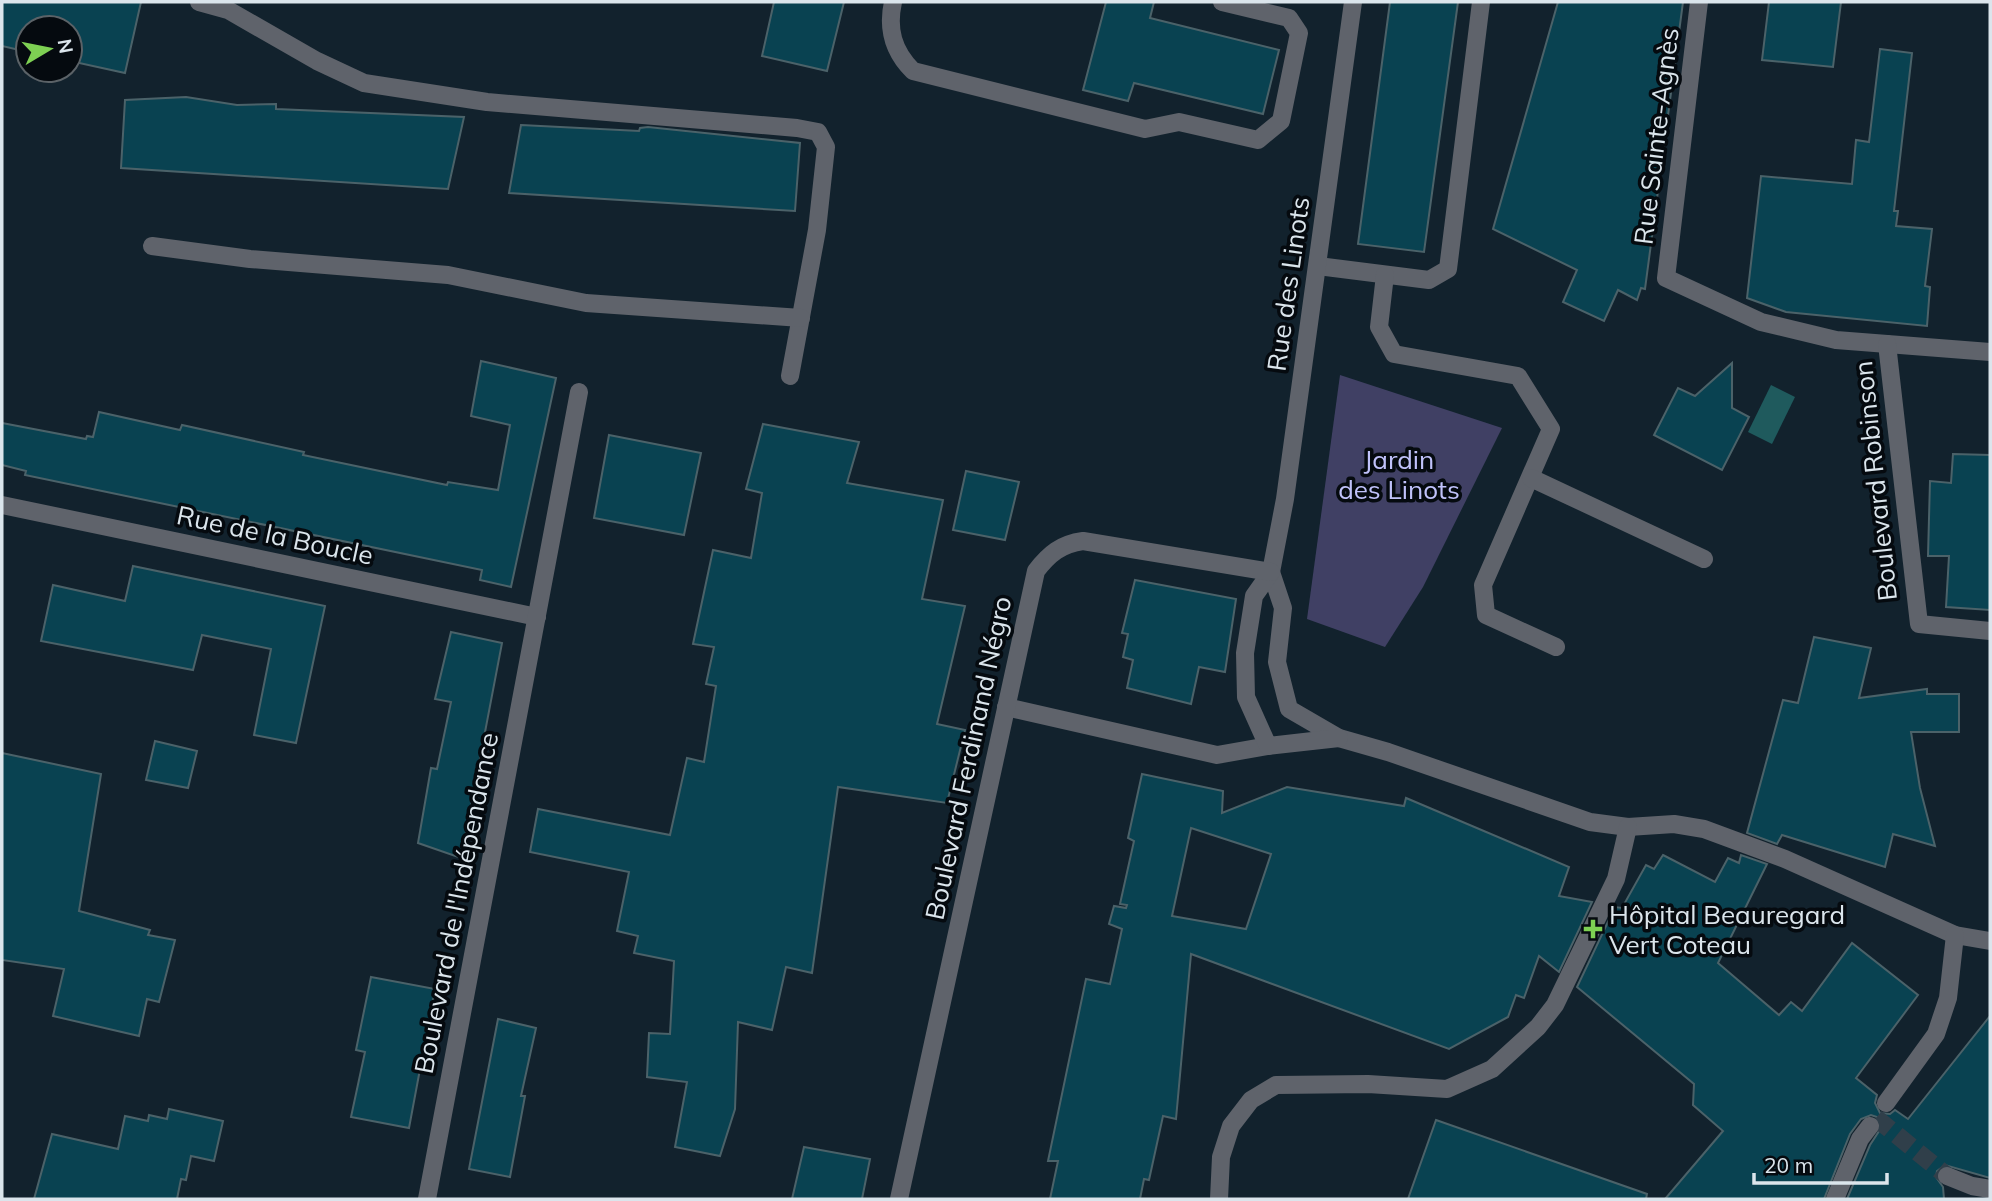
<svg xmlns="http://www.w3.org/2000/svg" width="1992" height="1201" font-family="Mulish,sans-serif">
<rect width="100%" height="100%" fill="#12222d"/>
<path fill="#404064" d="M1340,375l162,53 -79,159 -38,60 -78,-28z"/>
<path fill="#1f5a5d" d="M1771,385l24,12 -23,47 -24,-12z"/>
<g fill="#094251" stroke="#4b6269" stroke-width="2" fill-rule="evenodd">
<path d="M2,2h139l-16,71 -55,-12v-33h-42v24l-26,-6z"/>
<path d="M774,2h70l-17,69 -65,-15z"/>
<path d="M1106,2h48l-4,16 129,32 -16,64 -129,-31 -6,18 -45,-11z"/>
<path d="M1390,2h68l-34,250 -66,-8z"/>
<path d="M1558,2h125l-38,287 -4,-1 -4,12 -19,-10 -14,31 -41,-19 14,-32 -84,-41z"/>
<path d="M1769,2h72l-8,65 -71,-7z"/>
<path d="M1880,49l32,4 -18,158h4l-2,15 36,3 -7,57 5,1 -3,39 -141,-14 -39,-14 14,-122 91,8 4,-44 13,2z"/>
<path d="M186,97l51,8 39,-1v5l188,8 -16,72 -327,-21 4,-68z"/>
<path d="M521,125l118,6 1,-3 8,-1 152,16 -5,68 -286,-18z"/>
<path d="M481,361l75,17 -45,209 -31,-7 2,-10 -457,-95 1,-4 -24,-6v-42l84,16 1,-3 6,1 6,-25 81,18 2,-5 122,27 -1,3 144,30 1,-3 50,8 12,-65 -39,-9z"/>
<path d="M1732,363v45l17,9 -27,53 -68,-35 24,-47 17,8z"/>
<path d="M763,424l96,18 -12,41 96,17 -21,99 43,7 -28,118 28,6 -18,73 -109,-16 -26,186 -26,-6 -14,63 -34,-8 -3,87 -15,47 -45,-9 12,-65 -40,-5 2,-44 21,1 4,-73 -40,-8 4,-17 -21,-5 12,-59 -99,-20 8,-43 132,26 17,-77 17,4 12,-76 -10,-2 8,-37 -21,-3 20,-94 38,8 11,-65 -16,-4z"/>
<path d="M609,435l92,18 -17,82 -90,-17z"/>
<path d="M1953,454l37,1v155l-44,-3 3,-51h-21l2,-75 21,2z"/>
<path d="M966,471l53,11 -14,58 -52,-10z"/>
<path d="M133,566l192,40 -29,137 -42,-8 17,-86 -69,-14 -9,35 -152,-29 12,-56 72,16z"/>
<path d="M1135,580l101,19 -11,73 -26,-5 -8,37 -64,-16 6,-28 -10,-3 5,-23 -6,-1z"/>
<path d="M451,632l51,11 -41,215 -43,-15 13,-75 6,1 14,-67 -16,-3z"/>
<path d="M1814,637l57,11 -12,50 68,-9v5h32v38h-48l9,56 15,58 -42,-12 -8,33 -103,-32 -5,9 -30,-11 36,-133 15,3z"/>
<path d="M155,741l42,10 -9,37 -42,-8z"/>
<path d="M2,753l99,21 -22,137 71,19 -2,5 27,5 -16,62 -12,-3 -8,37 -86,-20 11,-47 -62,-9z"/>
<path d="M1142,774l81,17 -1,22 65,-26 117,19 2,-8 163,69 -10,29 33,6 -33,70 -20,-16 -15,42 -8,-3 -8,22 -59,32 -258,-95 -15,165 -13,-3 -14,64 -5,-1 -4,20h-90l8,-38h-10l38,-182 24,5 12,-55 -13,-5 5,-18 12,2 1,-3 -7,-1 14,-63 -6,-3zM1191,828l80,26 -25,75 -74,-13z"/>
<path d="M1663,855l52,27 13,-24 11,5 2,-8 26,9 -49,99 61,52 12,-13 11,9 50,-68 66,52 -62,83 21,17 -2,8 5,10 10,1 5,-4 13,9 82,-103v162l-45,-13 -8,6 -1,6 7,10 1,12h-97l23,-54 11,-17 -4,-11 -6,-2 -10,4 -11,15 -26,65h-159l58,-68 -30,-26 1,-21 -117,-97 38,-80 7,1 24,-43 8,4z"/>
<path d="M371,977l64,12 -26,139 -58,-11 14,-65 -9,-2z"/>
<path d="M498,1019l38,9 -15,68h4l-15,81 -41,-8z"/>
<path d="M169,1109l54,12 -9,40 -23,-5 -5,24 -5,-1 -4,20h-143l18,-65 66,15 7,-33 23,5 1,-6 18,4z"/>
<path d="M1436,1120l211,74 -1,5h-238z"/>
<path d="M804,1147l66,12 -8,40h-70z"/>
</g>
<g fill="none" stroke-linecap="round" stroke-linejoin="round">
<path stroke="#303f4a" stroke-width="18" stroke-dasharray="18 9" stroke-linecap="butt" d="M1876,1118l71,58"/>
<g stroke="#5f636b" stroke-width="18">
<path d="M199,2l29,8 89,51 47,22 123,19 310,26 21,4 8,15 -9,83 -27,146"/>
<path d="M893,2c-6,27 0,49 20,69l232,58 34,-7 79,18 23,-19 18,-88 -10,-15 -67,-16"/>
<path d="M1699,2l-33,276 95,44 75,18 154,12"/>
<path d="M152,246l98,13 198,16 138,28 215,15"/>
<path d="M1318,266l111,14 19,-11 33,-267"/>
<path d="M1385,275l-6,52 15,27 124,22 33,53 -68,156 3,30 70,32"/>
<path d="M1887,344l32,280 71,7"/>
<path d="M1531,478l173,81"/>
<path d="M2,505l535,112"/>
<path d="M1271,572l12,36 -6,54 12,47 50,29 49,14 202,70 38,5 46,-3 30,5 81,30 170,76 35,6"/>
<path d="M1006,707l211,48 51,-9"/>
<path d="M1339,738l-71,8 -22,-49 -1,-44 9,-57 17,-24 14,-73 68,-497"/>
<path d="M1886,1103l50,-69 12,-36 7,-63"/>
<path d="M1947,1176l25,10 18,3"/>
<path d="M427,1199l152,-807"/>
<path d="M899,1199l137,-628c13,-17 25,-27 47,-30l188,31"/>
<path d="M1219,1199l2,-42 10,-31 20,-26 25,-15 92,-1 79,5 45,-20 46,-42 17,-22 61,-126 12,-52"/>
<path d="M1835,1199l25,-60 10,-13"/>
</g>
</g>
<path fill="#7ed153" stroke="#050a0f" stroke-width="2.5" d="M1589.5 918.5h7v7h7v7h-7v7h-7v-7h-7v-7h7z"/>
<g text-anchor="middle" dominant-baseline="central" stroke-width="7" stroke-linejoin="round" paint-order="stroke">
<g font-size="26" fill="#dbe5ec" stroke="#050a0f">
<text transform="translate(1656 136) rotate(-83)">Rue Sainte-Agnès</text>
<text transform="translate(1288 284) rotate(-82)">Rue des Linots</text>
<text transform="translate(1875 481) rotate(-96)">Boulevard Robinson</text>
<text transform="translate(275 535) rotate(12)">Rue de la Boucle</text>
<text transform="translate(968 758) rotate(-78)">Boulevard Ferdinand Négro</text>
<text transform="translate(456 903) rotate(-79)">Boulevard de l'Indépendance</text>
</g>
<g font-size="26" fill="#c0c2fa" stroke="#050a0f">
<text x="1399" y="459">Jardin<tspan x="1399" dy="30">des Linots</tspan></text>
</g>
<g font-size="26" fill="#dbe5ec" stroke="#050a0f" text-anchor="start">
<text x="1609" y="914">Hôpital Beauregard<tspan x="1609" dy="30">Vert Coteau</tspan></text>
</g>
</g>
<rect width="1992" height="1201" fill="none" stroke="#dbe5ec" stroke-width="7"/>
<g transform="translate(49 49) rotate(80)"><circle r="33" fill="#050a0f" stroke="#5b6267" stroke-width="2"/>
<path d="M0-5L12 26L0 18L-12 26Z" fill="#7ed153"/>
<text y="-10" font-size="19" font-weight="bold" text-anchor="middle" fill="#dbe5ec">N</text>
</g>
<path d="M1754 1173v10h133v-10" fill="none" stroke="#dbe5ec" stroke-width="3.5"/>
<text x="1764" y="1173" font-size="21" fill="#dbe5ec" stroke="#050a0f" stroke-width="5" paint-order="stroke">20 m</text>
</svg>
